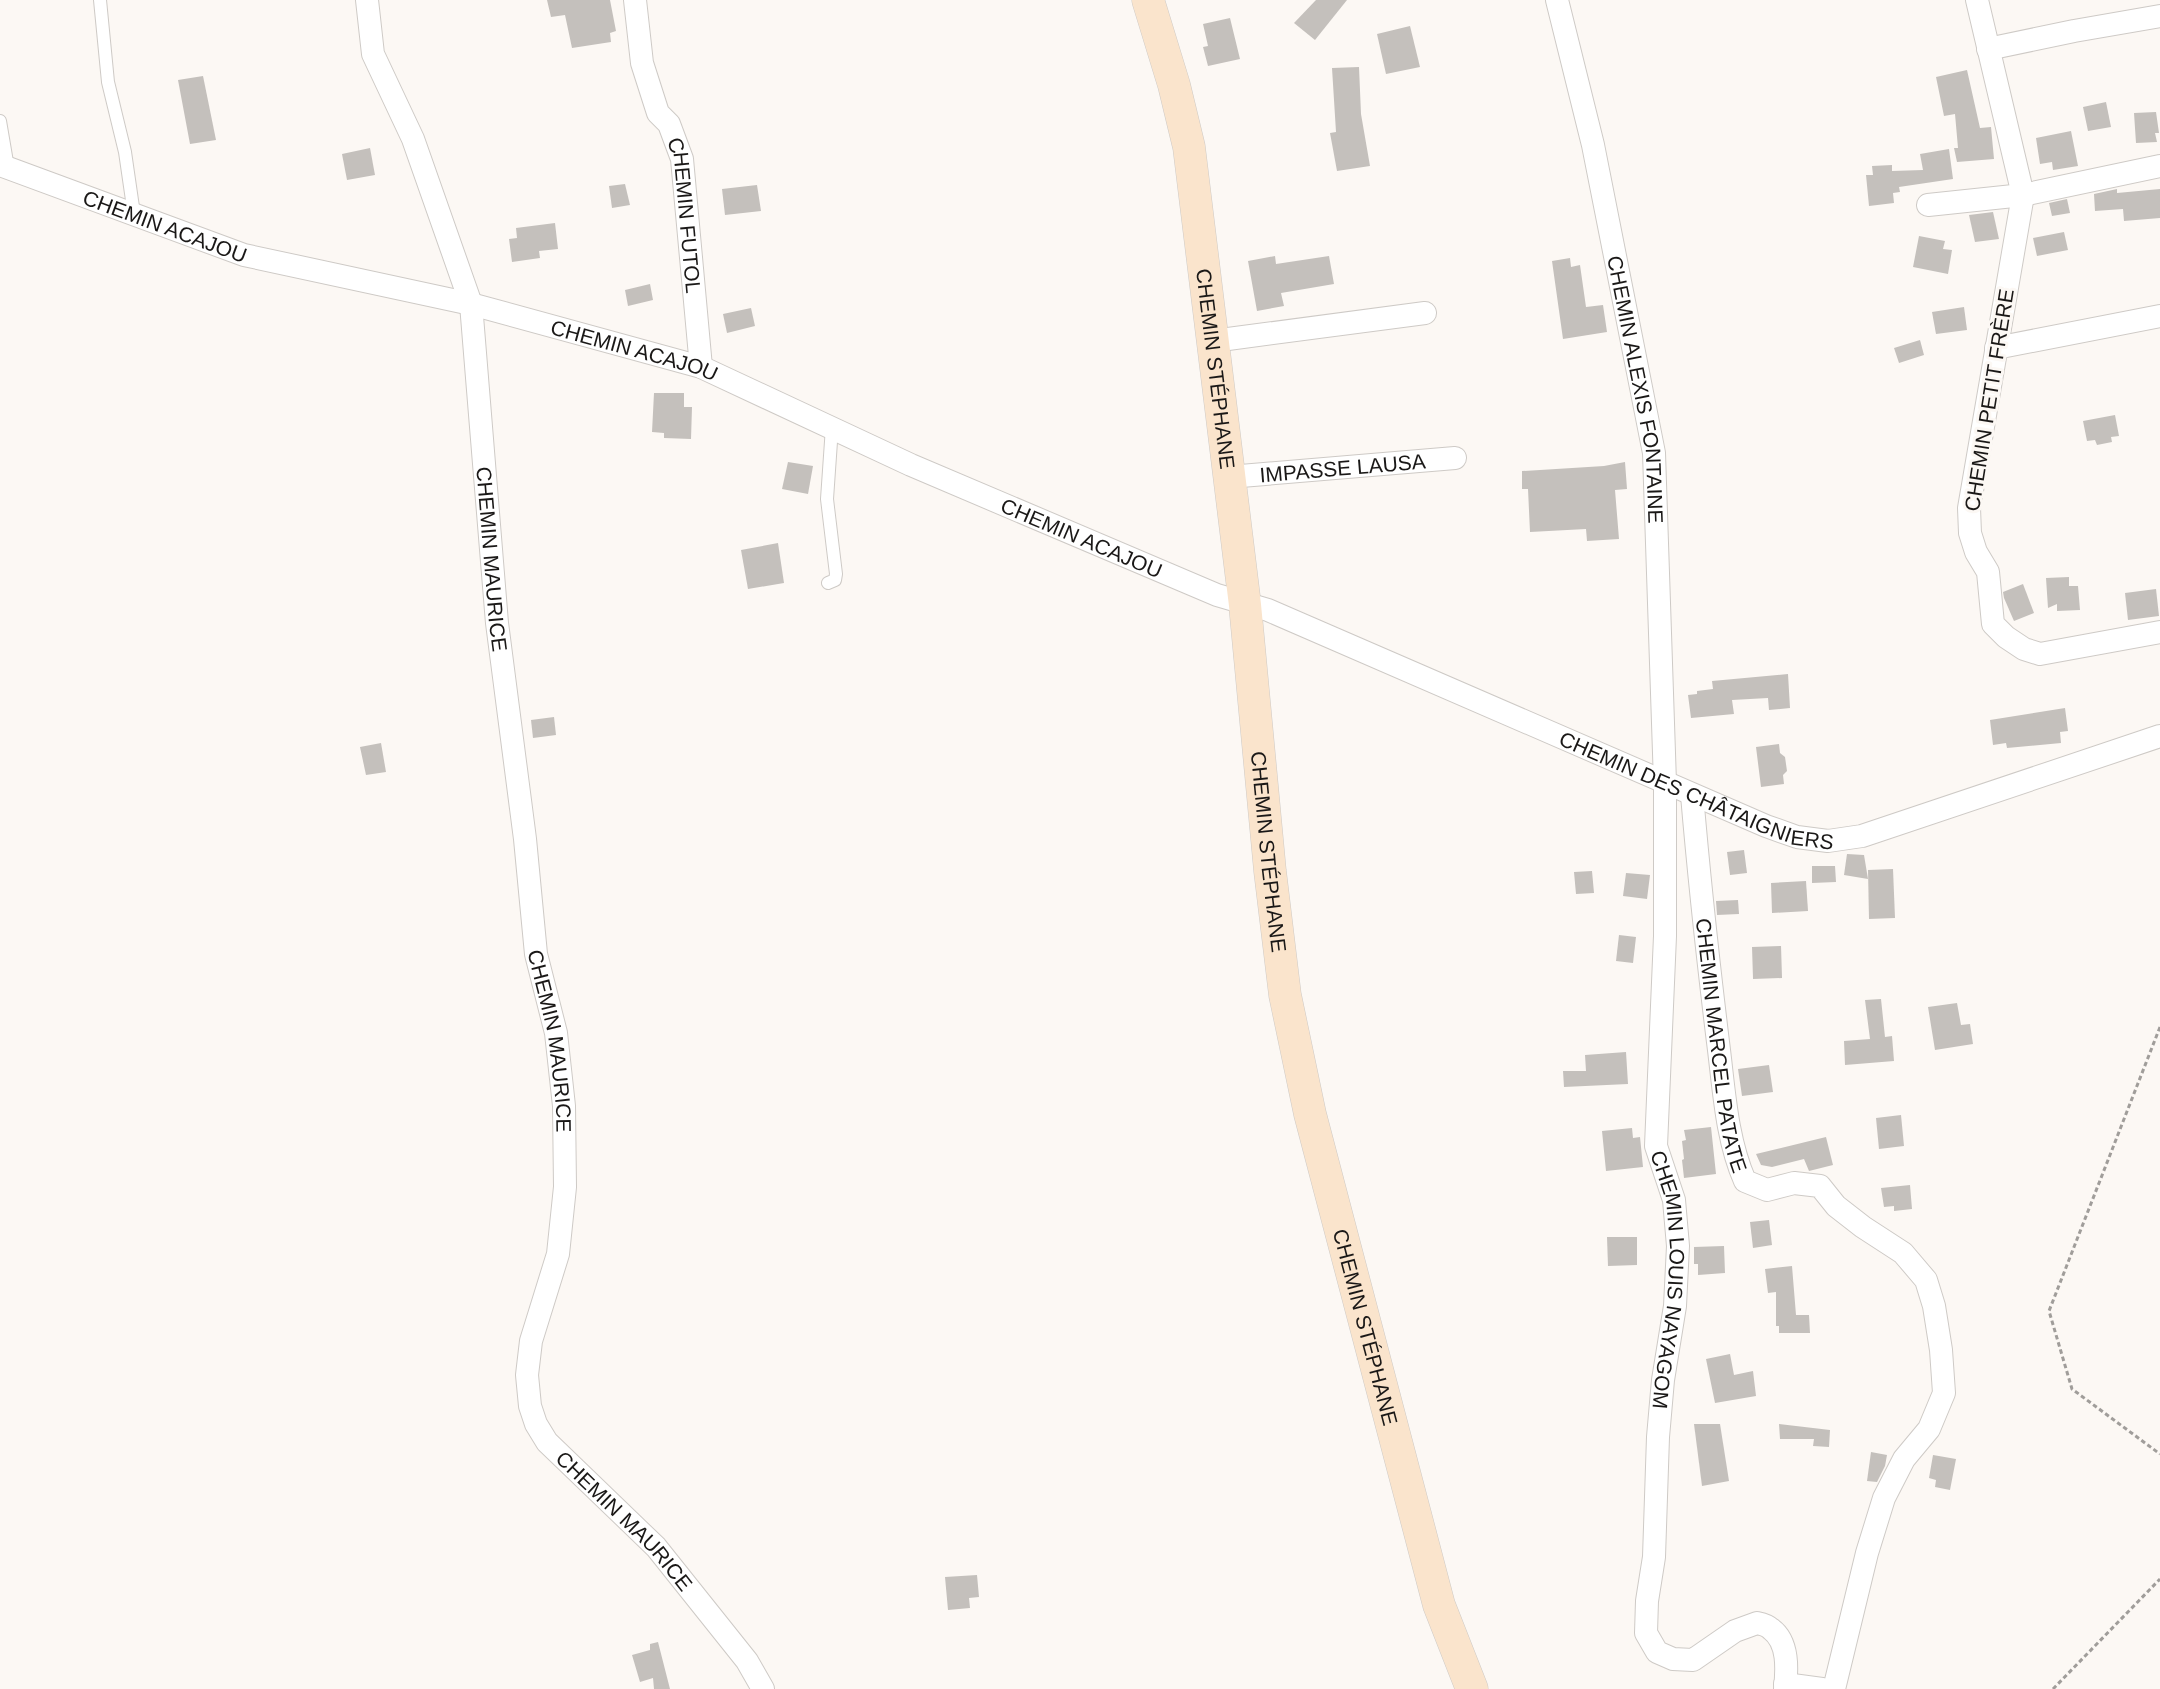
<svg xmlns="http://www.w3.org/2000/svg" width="2160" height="1689" font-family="Arial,sans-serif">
<rect width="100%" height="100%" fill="#fcf8f4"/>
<g fill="#c4c0bc">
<path d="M547,0h63l6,31 -6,2 1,9 -39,6 -7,-33 -14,2z"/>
<path d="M1316,0h31l-32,40 -21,-17z"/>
<path d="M1230,18l10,41 -32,7 -5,-19 5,-1 -5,-22z"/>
<path d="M1410,26l10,41 -34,7 -9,-40z"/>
<path d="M1359,67l2,47 9,52 -33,5 -7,-38 6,-1 -4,-64z"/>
<path d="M1967,70l13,58 11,-1 3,32 -37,3 -3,-14h4l-3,-34 -11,2 -8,-39z"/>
<path d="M203,76l13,64 -26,4 -12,-64z"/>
<path d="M2106,102l5,25 -23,4 -5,-24z"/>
<path d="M2156,112l3,21h-4l2,9 -21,1 -2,-30z"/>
<path d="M2071,131l7,35 -25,4 -1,-8 -12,2 -4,-26z"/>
<path d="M370,148l5,27 -28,5 -5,-26z"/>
<path d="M1949,149l4,30 -54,8 1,5 -7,1 1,10 -25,3 -3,-31h7l-1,-9 20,-1v6l31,-1 -3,-16z"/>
<path d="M625,184l5,21 -18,3 -3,-22z"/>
<path d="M757,185l4,26 -36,4 -3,-26z"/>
<path d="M2117,189v4l43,-4v29l-36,3 -1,-12 -28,2 -1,-17z"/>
<path d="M2067,199l3,14 -18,3 -3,-13z"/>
<path d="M1993,212l6,27 -24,3 -6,-27z"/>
<path d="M555,223l3,26 -19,2 1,7 -28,4 -3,-23 8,-1 -1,-10z"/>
<path d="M2064,232l4,18 -31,6 -4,-18z"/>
<path d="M1919,236l26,5 -2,8 9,1 -4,24 -35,-7z"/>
<path d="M1275,256l1,8 53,-8 5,28 -53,9 3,13 -27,5 -9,-50z"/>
<path d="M1570,258l1,9 9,-2 6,42 17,-2 4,27 -44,7 -11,-78z"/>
<path d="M650,284l3,16 -25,6 -3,-16z"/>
<path d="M1964,307l3,23 -31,4 -4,-22z"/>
<path d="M751,308l4,18 -28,7 -4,-19z"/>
<path d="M1920,340l4,15 -25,8 -5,-15z"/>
<path d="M654,393h30v14h8l-1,32 -27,-1v-5l-12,-1z"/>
<path d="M2115,415l4,21 -8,1 1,5 -15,3 -2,-5 -8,1 -4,-20z"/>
<path d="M788,462l25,4 -5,28 -26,-5z"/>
<path d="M1625,462l2,27 -12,1 4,49 -32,2 -1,-12 -56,3 -2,-43h-6v-18l82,-5z"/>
<path d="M778,543l6,40 -36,6 -7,-39z"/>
<path d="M2069,577v9h9l2,24 -23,1v-7l-9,4 -2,-30z"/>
<path d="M2023,584l11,29 -20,8 -10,-23 -1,-6z"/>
<path d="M2156,589l3,27 -31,4 -3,-27z"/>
<path d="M1788,674l2,34 -21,2 -1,-12 -36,2 2,14 -43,4 -3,-23 9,-1v-3l16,-2 -1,-8z"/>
<path d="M2065,708l3,23 -8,1 1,11 -54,5 -1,-5 -13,2 -3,-25z"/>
<path d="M554,717l2,18 -23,3 -2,-18z"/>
<path d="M381,743l5,29 -20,3 -6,-28z"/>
<path d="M1779,744l1,9 5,4 2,14 -4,4 1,9 -23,3 -5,-40z"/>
<path d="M1744,850l3,23 -17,2 -3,-23z"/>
<path d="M1847,854l17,1 4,24 -24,-4z"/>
<path d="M1812,866h23l1,16 -24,1z"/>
<path d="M1893,869l2,49 -26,1 -1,-49z"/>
<path d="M1592,871l2,22 -18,1 -2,-22z"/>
<path d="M1626,873l24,2 -3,24 -24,-3z"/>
<path d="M1806,881l2,30 -36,2 -1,-30z"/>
<path d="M1738,900l1,14 -22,1 -1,-14z"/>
<path d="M1619,935l17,2 -3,26 -17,-2z"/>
<path d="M1781,946l1,32 -29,1 -1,-32z"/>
<path d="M1881,999l4,38 7,-1 2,25 -49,4 -1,-24 26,-2 -5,-39z"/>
<path d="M1957,1003l4,22 9,-1 3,20 -38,6 -7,-43z"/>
<path d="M1626,1052l2,32 -64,3 -1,-16h23l-1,-16z"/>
<path d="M1769,1065l4,27 -31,4 -4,-27z"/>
<path d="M1901,1115l3,31 -25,3 -3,-31z"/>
<path d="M1711,1127l5,47 -32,4 -2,-18 2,-1 -2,-18 4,-1 -2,-10z"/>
<path d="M1632,1128l1,10 7,-1 3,30 -37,4 -4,-40z"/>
<path d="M1826,1137l7,28 -24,6 -5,-12 -32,8 -11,-2 -5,-11z"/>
<path d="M1910,1185l2,24 -18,2v-5l-10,1 -3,-19z"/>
<path d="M1769,1220l3,25 -19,3 -3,-26z"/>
<path d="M1607,1237h30v28l-29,1z"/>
<path d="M1724,1246l1,27 -27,2v-11h-4v-17z"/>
<path d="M1792,1266l4,49h13l1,18h-31v-7h-3v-34l-8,1 -3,-24z"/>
<path d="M1730,1354l4,21 19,-4 3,25 -41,7 -9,-44z"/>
<path d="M1694,1424h26l9,57 -27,5z"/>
<path d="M1779,1424l51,6 -1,17 -16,-1 1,-7h-34z"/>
<path d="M1871,1452l16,3 -2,11 -8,16 -10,-1z"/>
<path d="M1933,1455l23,4 -6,31 -15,-3 1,-7 -7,-2z"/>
<path d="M977,1575l2,22 -10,1 1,10 -22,2 -3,-33z"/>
<path d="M658,1642l12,47h-16l-1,-11 -13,4 -8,-27 18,-5v-6z"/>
</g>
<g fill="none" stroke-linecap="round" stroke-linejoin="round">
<defs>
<g id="service">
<path d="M100,0l8,82 17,70 9,62"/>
<path d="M0,121l8,47"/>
<path d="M828,583l7,-3 1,-6 -9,-75 5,-72"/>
</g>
<g id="minor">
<path id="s1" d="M367,0l6,54 40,85 58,165 26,319 28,216 11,115 20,79 8,73 1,81 -7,67 -27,87 -4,34 3,31 6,18 11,18 109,105 91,114 16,28"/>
<path id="s2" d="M635,0l7,63 16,50 11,11 13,35 19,208"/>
<path id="s3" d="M1557,0l36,145 61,308 11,330v153l-9,210 18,54 4,46 -3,60 -12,74 -5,57 -4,120 -7,44 -1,32 11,19 16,7 20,1 42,-29 22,-8c5,1 11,3 14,6 18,13 16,41 14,60"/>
<path d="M1977,0l46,195 -54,313 1,25 6,19 12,20 5,52 13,13 18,12 16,5 120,-22"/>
<path d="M1988,49l86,-18 86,-15"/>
<path id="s4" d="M0,165l244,90 227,49 230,63 210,98 306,130 51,15 498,216 31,11 31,4 34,-5 298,-100"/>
<path d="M1928,205l95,-10 137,-29"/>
<path d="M1213,341l212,-28"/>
<path d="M1996,348l164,-32"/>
<path id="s5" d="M1229,477l226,-19"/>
<path id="s6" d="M1692,795c7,82 16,165 26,247 6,46 8,96 27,139l22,9 27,-7 26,3 16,20 27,21 40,26 23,27 8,26 7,44 3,43 -15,36 -25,30 -20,39 -17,55 -33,136"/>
<path d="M1785,1684l37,5"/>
</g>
<g id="secondary">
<path id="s7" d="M1148,0l26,85 15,62 56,458 25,266 15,124 25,119 129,491 33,84"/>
</g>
</defs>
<use href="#service" stroke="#cecac6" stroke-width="14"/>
<use href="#minor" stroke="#cecac6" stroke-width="24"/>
<use href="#secondary" stroke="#cecac6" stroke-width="33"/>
<g stroke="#a09d9a" stroke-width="3" stroke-dasharray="4.5 3" stroke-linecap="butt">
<path d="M2160,1027l-111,284 23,78 88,65"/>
<path d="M2053,1689l107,-110"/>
</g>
<use href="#service" stroke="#fff" stroke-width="12"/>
<use href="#minor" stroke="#fff" stroke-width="22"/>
<use href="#secondary" stroke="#fae4cc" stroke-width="32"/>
</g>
<g text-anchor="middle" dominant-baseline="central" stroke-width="6" stroke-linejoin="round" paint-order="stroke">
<g font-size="21" fill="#1a1817" stroke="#fcf8f4">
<text stroke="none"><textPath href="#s2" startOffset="225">CHEMIN FUTOL</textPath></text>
<text stroke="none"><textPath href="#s4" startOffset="176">CHEMIN ACAJOU</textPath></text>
<text stroke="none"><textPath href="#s4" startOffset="662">CHEMIN ACAJOU</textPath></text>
<text stroke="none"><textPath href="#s7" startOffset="376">CHEMIN STÉPHANE</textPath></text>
<text stroke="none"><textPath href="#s3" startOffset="398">CHEMIN ALEXIS FONTAINE</textPath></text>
<text transform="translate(1989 400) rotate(-81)">CHEMIN PETIT FRÈRE</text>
<text stroke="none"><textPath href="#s5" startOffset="114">IMPASSE LAUSA</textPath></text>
<text stroke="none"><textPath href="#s4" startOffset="1148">CHEMIN ACAJOU</textPath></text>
<text stroke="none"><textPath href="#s1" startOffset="579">CHEMIN MAURICE</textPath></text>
<text stroke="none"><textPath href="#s4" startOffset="1814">CHEMIN DES CHÂTAIGNIERS</textPath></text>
<text stroke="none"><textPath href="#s7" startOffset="862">CHEMIN STÉPHANE</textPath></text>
<text stroke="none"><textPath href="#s1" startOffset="1065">CHEMIN MAURICE</textPath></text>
<text stroke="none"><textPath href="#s6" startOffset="252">CHEMIN MARCEL PATATE</textPath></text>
<text stroke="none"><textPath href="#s3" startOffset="1293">CHEMIN LOUIS NAYAGOM</textPath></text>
<text stroke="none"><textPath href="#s7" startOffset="1348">CHEMIN STÉPHANE</textPath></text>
<text stroke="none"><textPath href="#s1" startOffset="1587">CHEMIN MAURICE</textPath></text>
</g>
</g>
</svg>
